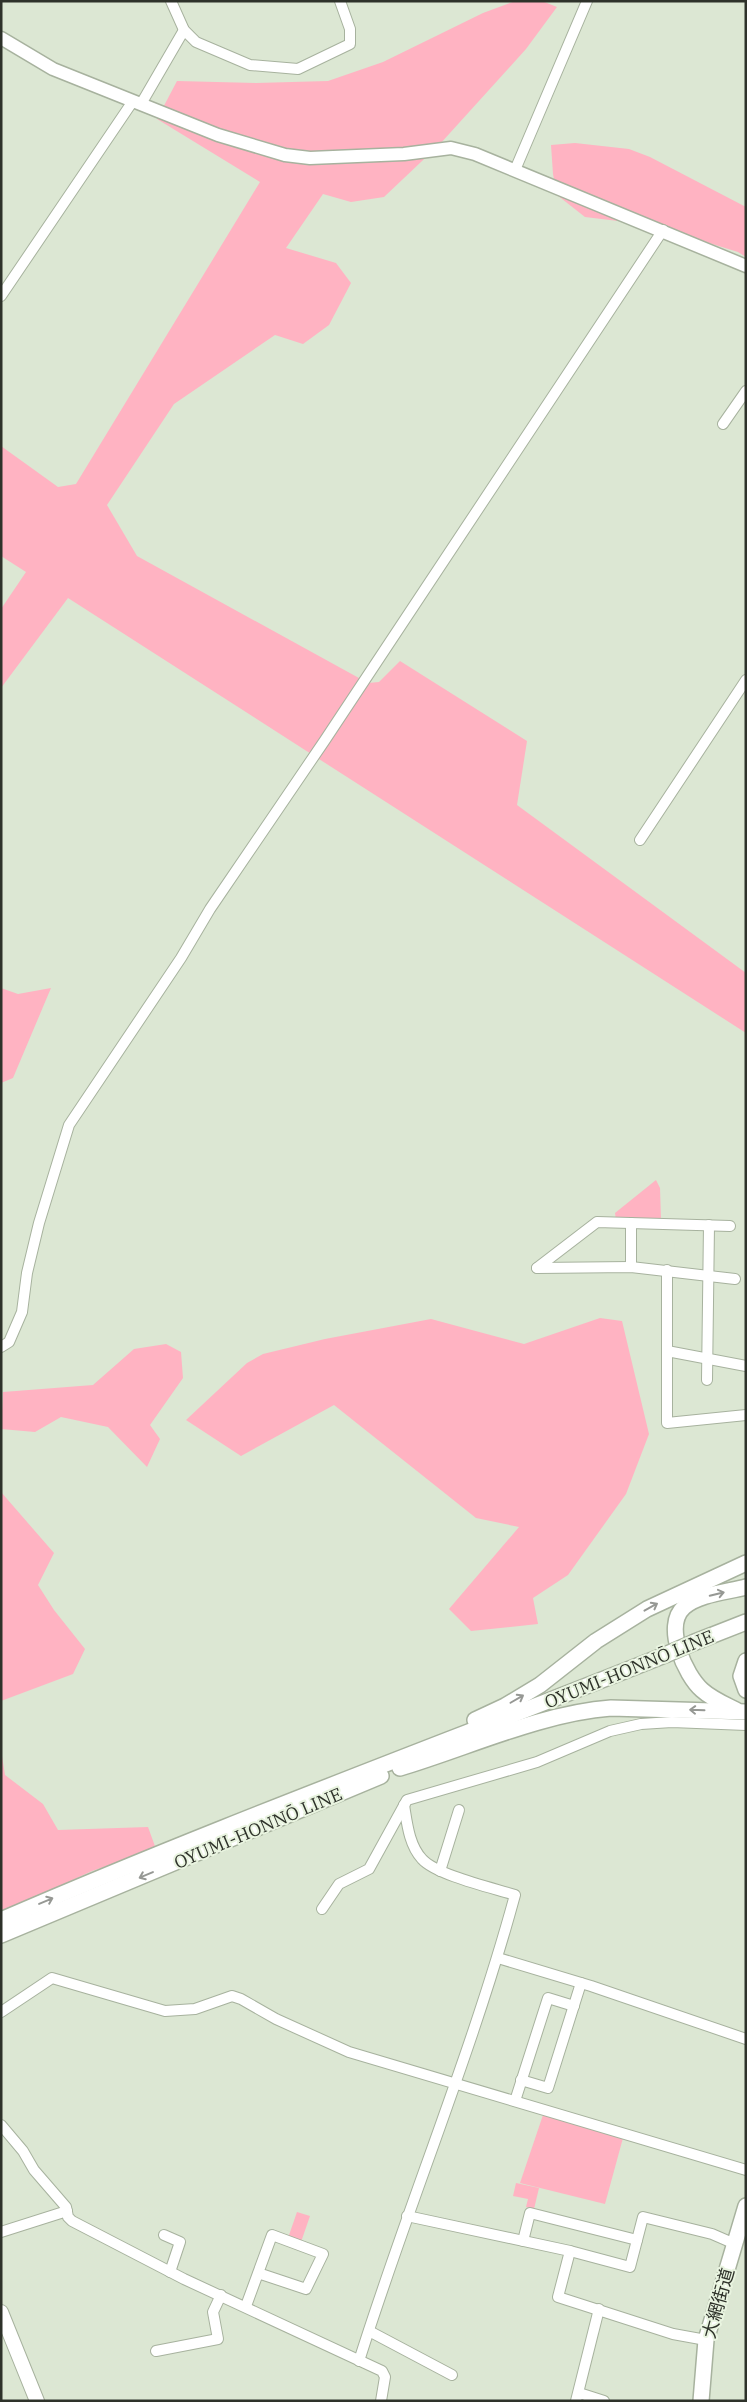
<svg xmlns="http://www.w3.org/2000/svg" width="747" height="2402" font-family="'IBM Plex Serif','Noto Sans JP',serif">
<rect width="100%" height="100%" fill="#dce7d3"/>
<g fill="#ffb3c2">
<path d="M515,1h27l15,6 -31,42 -86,95 -56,53 -33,5 -28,-8 -37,54 50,15 15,20 -22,42 -26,19 -28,-9 -101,69 -67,101 30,51 231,127 11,-1 21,-21 127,80 -10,64 229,168v60l-678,-435 -67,90v-79l25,-37 -25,-16v-110l57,41 18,-3 184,-302 -103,-63 20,-38 79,2 72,-2 55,-19 100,-49z"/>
<path d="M575,143l54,6 21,8 96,50v50l-8,-5 -87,-27 -66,-8 -28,-22 -4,-21 -2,-29z"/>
<path d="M1,988l17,6 33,-6 -38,90 -12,5z"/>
<path d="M656,1180l4,8 1,32h-45l-1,-7z"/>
<path d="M600,1318l22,3 27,113 -23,60 -58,81 -35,23 5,26 -67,7 -22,-22 70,-82 -43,-9 -142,-113 -93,51 -55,-36 61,-57 16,-9 62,-15 106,-20 93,25z"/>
<path d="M166,1344l15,8 2,26 -33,47 10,14 -13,28 -39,-40 -47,-10 -26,15 -34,-3 2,-37 90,-7 41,-36z"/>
<path d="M1,1492l53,61 -16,32 16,25 31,39 -12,25 -72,27z"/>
<path d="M1,1750l4,25 38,29 15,26 90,-3 8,22 -64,22 -91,42z"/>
<path d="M543,2115l80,23 -18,66 -85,-21z"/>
<path d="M516,2183l23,5 -5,21 -8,-2 2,-8 -15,-3z"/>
<path d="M297,2212l13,4 -9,26 -13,-4z"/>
</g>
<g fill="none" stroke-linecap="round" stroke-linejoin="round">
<defs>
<g id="minor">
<path d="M171,1l13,29 12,12 54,23 48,4 52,-25v-15l-10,-28"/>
<path d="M141,104l43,-74"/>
<path d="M515,170l72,-169"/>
<path d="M1,296l132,-195"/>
<path d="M723,424l23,-33"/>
<path d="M640,840l106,-160"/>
<path d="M631,1267v-44"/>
<path d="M537,1268l60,-46 133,4"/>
<path d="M537,1268l94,-1 104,12"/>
<path d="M667,1270v153l79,-8"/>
<path d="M1,1347l8,-5 13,-30 5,-39 12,-50 30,-98 112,-167 29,-49 115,-169 338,-510"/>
<path d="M667,1351l79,15"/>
<path d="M707,1380l2,-155"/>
<path d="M440,1871l19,-61"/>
<path d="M322,1909l17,-25 30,-15 38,-69 130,-38 73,-31 31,-7 31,-2 74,3"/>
<path d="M498,1958l93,28 155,53"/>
<path d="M1,2012l51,-34 113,33 30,-2 37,-13 9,3 35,20 73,33 397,118"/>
<path d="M521,2080l27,8 33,-105"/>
<path d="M515,2101l33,-103 26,8"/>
<path d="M1,2125l22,26 11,19 32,37 2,10 4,4 112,58 198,92 3,6 -4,24"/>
<path d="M407,2216l163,35 60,16 13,-50 69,17 23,10"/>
<path d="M1,2232l66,-21"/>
<path d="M164,2235l16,7 -10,30"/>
<path d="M523,2241l7,-28 107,27"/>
<path d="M570,2251l-12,46 115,37 33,6"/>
<path d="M246,2306l26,-71 51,19 -17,35 -48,-16"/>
<path d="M369,2331l83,44"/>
<path d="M156,2351l62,-12 -5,-27 8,-17"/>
<path d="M359,2361c49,-156 113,-308 156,-466 -22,-7 -79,-20 -93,-36 -13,-14 -15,-36 -18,-54"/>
<path d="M579,2393l25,8"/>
<path d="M576,2401l23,-92"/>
</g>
<path id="tertiary" d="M1,38l52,31 165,66 67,20 25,3 94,-4 47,-6 24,6 271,112"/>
<path id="secondary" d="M1,2312l36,89"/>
<g id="primary">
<path d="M695,1642l51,-20"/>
<path d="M746,1661l-5,15 5,14"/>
<path d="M736,1710c-12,-6 -24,-11 -34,-20 -17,-15 -39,-64 -18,-83 15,-13 43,-15 62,-20"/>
<path d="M475,1720l30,-14 35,-21 56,-44 51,-32 99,-46"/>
<path d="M400,1768c67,-20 142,-55 211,-60l135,4"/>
<path d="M1,1920c219,-95 443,-177 664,-265"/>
<path d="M1,1935l380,-159"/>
<path d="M701,2401l5,-61 40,-134"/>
</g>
</defs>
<use href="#minor" stroke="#a7b29e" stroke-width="12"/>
<use href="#tertiary" stroke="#a7b29e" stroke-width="15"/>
<use href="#secondary" stroke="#a7b29e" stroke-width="16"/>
<use href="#primary" stroke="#a7b29e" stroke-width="18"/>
<use href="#minor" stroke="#fff" stroke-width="10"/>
<use href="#tertiary" stroke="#fff" stroke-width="12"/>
<use href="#secondary" stroke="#fff" stroke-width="14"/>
<use href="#primary" stroke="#fff" stroke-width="15"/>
<defs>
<path id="primary-bridge" d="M665,1655l30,-13"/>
</defs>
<use href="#primary-bridge" stroke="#a7b29e" stroke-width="18" stroke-linecap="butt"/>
<use href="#primary-bridge" stroke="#fff" stroke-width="15"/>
</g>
<defs><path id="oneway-shaft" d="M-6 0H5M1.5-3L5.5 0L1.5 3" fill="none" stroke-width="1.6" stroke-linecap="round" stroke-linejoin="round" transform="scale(1.25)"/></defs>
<g stroke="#969894">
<use href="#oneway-shaft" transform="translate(717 1594) rotate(-14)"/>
<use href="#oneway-shaft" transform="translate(651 1607) rotate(-29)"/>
<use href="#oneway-shaft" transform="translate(517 1699) rotate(-30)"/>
<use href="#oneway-shaft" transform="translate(697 1710) rotate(-178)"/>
<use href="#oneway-shaft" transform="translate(146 1875) rotate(157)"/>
<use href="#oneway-shaft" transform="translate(46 1901) rotate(-23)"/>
</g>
<g text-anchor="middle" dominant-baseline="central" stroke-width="4" stroke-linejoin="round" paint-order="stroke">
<g font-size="18" fill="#2e322a" stroke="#e9f4e0">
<text transform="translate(629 1669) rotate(-22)">OYUMI-HONNŌ LINE</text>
<text transform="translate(258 1828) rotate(-23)">OYUMI-HONNŌ LINE</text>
<text transform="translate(718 2303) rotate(-74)">大網街道</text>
</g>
</g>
<rect width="747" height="2402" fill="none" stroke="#2e322a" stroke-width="5"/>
</svg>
